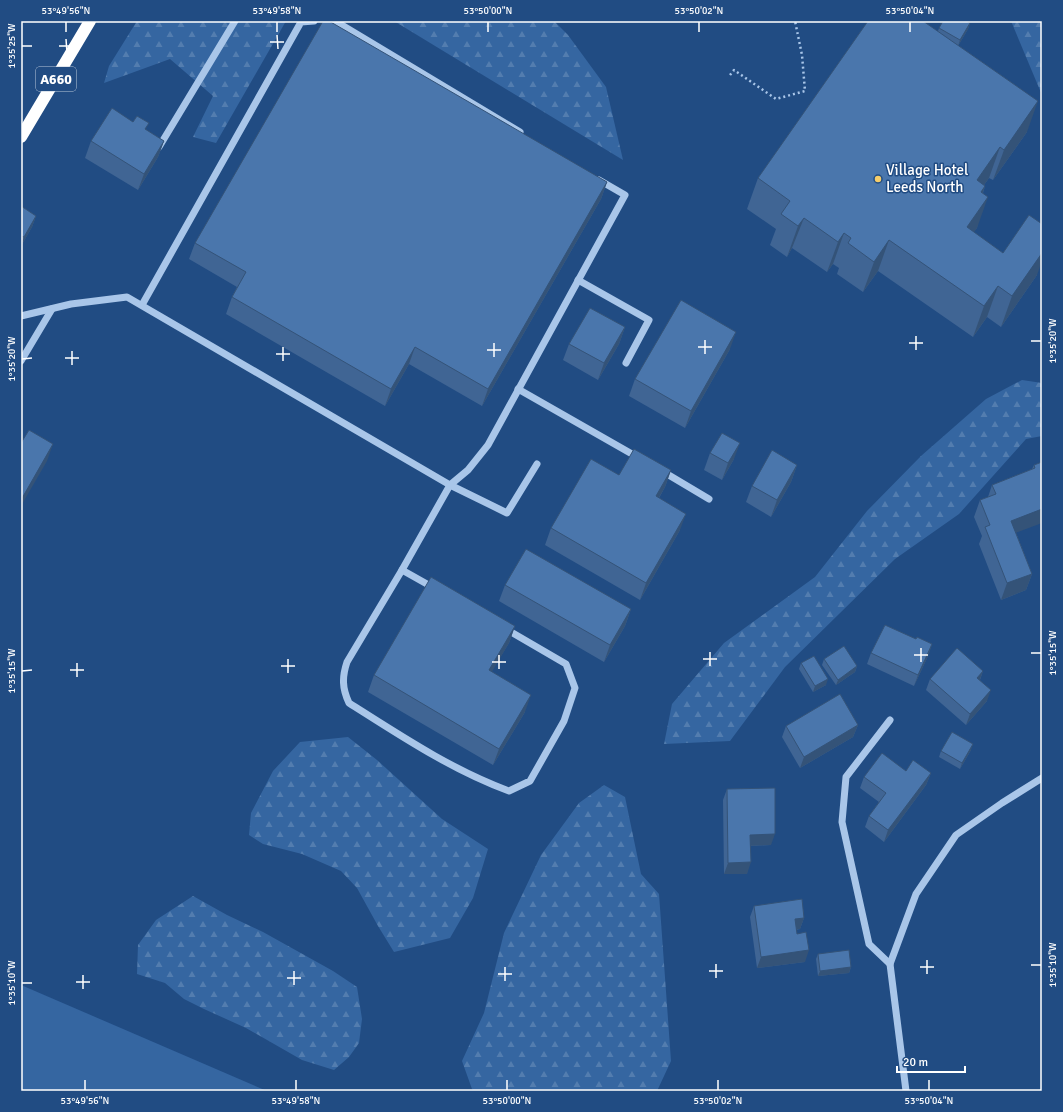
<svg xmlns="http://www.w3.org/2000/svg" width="1063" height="1112" font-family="Signika,sans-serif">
<defs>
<pattern id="forest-firs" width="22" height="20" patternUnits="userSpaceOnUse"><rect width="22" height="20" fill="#3566a1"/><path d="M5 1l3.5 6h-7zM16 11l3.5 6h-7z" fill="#537daf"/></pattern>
</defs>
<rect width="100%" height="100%" fill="#214c83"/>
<g fill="url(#forest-firs)">
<path d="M137,21h149l-70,122 -23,-6 20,-41 -43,-37 -66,24 5,-17z"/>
<path d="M394,21h160l14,14 38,52 17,73z"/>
<path d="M1011,21h31v74z"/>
<path d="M1022,380l20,3v53l-16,3 -67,75 -64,45 -110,108 -55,74 -66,3 8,-40 52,-61 91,-66 52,-66 54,-55 65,-57z"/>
<path d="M348,737l29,23 65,59 46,30 -15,49 -23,40 -56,14 -16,-26 -21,-38 -16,-17 -39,-17 -39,-10 -14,-9 2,-22 22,-42 27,-29z"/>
<path d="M604,785l21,12 16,77 18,20 12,167 -14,30h-183l-2,-2 -10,-28 22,-48 20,-80 37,-78 38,-52z"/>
<path d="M193,896l34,19 36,17 70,39 24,16 5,32 -3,24 -10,14 -15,13 -32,-10 -56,-32 -42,-19 -20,-10 -19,-16 -28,-9 1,-29 18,-25z"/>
</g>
<path fill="#3566a1" d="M21,985l246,106h-246z"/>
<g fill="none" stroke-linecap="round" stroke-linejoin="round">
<path stroke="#a9c6e9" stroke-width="2.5" stroke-dasharray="2 3" stroke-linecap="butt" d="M730,75l4,-5 42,29 29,-8 -3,-36 -7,-34"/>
<g stroke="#a9c6e9" stroke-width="7">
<path d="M335,21l185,111"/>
<path d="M159,147l76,-126"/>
<path d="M578,280l71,40 -23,43"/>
<path d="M142,305l159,-283 13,-1"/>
<path d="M21,316l50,-12 56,-7 323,188 18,-15 20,-25 137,-250 -26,-15"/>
<path d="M21,361l31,-52"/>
<path d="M518,389l121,69"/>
<path d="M662,471l47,28"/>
<path d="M402,570l32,18"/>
<path d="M504,628l62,36 9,24 -11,33 -34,60 -21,10c-57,-21 -108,-55 -160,-88 -7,-15 -7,-26 -2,-41l55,-92 48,-85 57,28 30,-49"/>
<path d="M890,720l-44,57 -4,45 27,122 21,20 16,127"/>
<path d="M890,964l26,-70 40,-59 46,-32 40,-25"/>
</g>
<path stroke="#fff" stroke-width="12" d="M21,137l69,-116"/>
</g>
<g fill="#406594">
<path d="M970,23l-2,6 -10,17 69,86 -34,48 -4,-2 -5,7 1,1 -2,7 -6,35 -4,4 30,21 34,22 -36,52 -14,-10 -14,20 -95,-66 -15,21 -26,-18 2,-6 -6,-4 -6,8 -35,-24 -5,9 -17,-12 6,-16 -29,-20 11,-31 180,-147 1,-3z"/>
<path d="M146,130l18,11 -6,16 -20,33 -53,-32 6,-17z"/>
<path d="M607,182l-6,17 -119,207 -73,-42 -24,42 -159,-92 6,-17 5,-10 -48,-28 6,-16z"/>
<path d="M21,206l15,10 -4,11 -11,19z"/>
<path d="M625,327l-6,17 -21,36 -35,-20 6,-16z"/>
<path d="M730,349l-45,79 -56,-32 6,-17z"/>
<path d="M710,453l24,6 -12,21 -18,-10z"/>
<path d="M1042,462l-26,71 16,41 -6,16 -25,10 -22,-56 3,-8 -8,-19 6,-17 8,-3 4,-12 40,-16 2,-4z"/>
<path d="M797,465l-6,17 -20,35 -25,-15 6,-16z"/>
<path d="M671,470l-6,17 -6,11 21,32 -40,70 -95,-55 6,-17 68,-53z"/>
<path d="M505,585l126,24 -6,17 -21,36 -105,-61z"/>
<path d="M515,626l-6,17 -18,29 34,40 -32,53 -125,-73 6,-17z"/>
<path d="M916,639l16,5 -4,12 -14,30 -47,-22 4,-11z"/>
<path d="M824,659l33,7 -2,6 -19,13 -14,-20z"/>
<path d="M801,663l25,22 -13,7 -14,-23z"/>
<path d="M983,671l-3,9 7,21 -21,24 -40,-35 4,-11z"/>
<path d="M858,725l-5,12 -53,31 -18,-31 4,-11z"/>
<path d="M971,750l-11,19 -21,-12 2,-6z"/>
<path d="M906,771l25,2 -5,12 -42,57 -19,-15 4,-11 10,-14 -19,-14 4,-11z"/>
<path d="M727,789l44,56 -21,1 -3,28h-23l-1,-74z"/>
<path d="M754,906l50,12 -4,11 -4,1 1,4 8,28 -48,6 -7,-51z"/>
<path d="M818,954l33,13 -2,6 -31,3 -2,-17z"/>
</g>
<g fill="#345378">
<path d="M970,23l-2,6 -10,17 2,-6z"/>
<path d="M1038,101l-11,31 -34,48 11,-30z"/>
<path d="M164,141l-6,16 -20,33 6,-16z"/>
<path d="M1000,147l-11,31 -23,33 11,-31z"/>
<path d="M607,182l-6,17 -119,207 6,-17z"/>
<path d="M985,186l-11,30 7,-24z"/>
<path d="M988,197l-11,31 -21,30 11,-31z"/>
<path d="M36,216l-4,11 -11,19 3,-9z"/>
<path d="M804,218l-12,30 -5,9 11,-31z"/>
<path d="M844,233l-11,31 -6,8 11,-30z"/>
<path d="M889,240l-11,31 -15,21 11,-30z"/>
<path d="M1042,244v17l-5,14 -36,52 11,-31z"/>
<path d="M998,286l-11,31 -14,20 11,-31z"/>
<path d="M625,327l-6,17 -21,36 6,-17z"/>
<path d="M736,332l-6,17 -45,79 6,-17z"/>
<path d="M415,347l-6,17 -24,42 6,-17z"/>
<path d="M740,443l-6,16 -12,21 6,-17z"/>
<path d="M53,444l-6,17 -26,45v-6z"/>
<path d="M797,465l-6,17 -20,35 6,-17z"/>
<path d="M671,470l-6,17 -15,26 6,-17z"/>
<path d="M1042,509v14l-37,14 6,-16z"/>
<path d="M686,514l-6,16 -40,70 6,-17z"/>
<path d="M1032,574l-6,16 -25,10 6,-17z"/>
<path d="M631,609l-6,17 -21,36 6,-17z"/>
<path d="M515,626l-6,17 -26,44 6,-17z"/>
<path d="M932,644l-4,12 -14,30 4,-11z"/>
<path d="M857,666l-2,6 -19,13 2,-5z"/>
<path d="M983,671l-4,11 -2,-4z"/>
<path d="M828,679l-2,6 -13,7 2,-6z"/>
<path d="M991,690l-4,11 -21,24 4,-11z"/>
<path d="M531,695l-6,17 -32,53 6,-16z"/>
<path d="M858,725l-5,12 -53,31 4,-11z"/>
<path d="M973,744l-2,6 -11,19 2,-6z"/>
<path d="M931,773l-5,12 -42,57 4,-12z"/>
<path d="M775,834l-4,11 -25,1 4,-11z"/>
<path d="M751,862l-4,12h-23l4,-11z"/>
<path d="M804,918l-4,11 -9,1 4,-11z"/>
<path d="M809,950l-4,12 -48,6 4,-11z"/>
<path d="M851,967l-2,6 -31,3 2,-5z"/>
</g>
<g fill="#4a76ac" stroke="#345378">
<path d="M323,21h6l278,161 -119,207 -73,-42 -24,42 -159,-92 14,-25 -51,-29z"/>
<path d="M868,21h55l115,80 -34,49 -4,-3 -23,33 8,6 -4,6 7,5 -21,30 36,26 26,-38 13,9v29l-30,43 -14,-10 -14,20 -95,-66 -15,22 -26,-19 3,-5 -7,-5 -6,9 -34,-24 -6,8 -17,-12 9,-13 -32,-23z"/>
<path d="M943,21h23l4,2 -10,17 -21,-12z"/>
<path d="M112,108l21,14 4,-6 12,7 -4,6 19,12 -20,33 -53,-33z"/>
<path d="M21,206l15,10 -12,21 -3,-1z"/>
<path d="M681,300l55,32 -45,79 -56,-32z"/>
<path d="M590,308l35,19 -21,36 -35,-19z"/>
<path d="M29,430l24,14 -32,56v-57z"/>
<path d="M722,433l18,10 -12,20 -18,-10z"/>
<path d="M634,449l37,21 -15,26 30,18 -40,69 -95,-55 40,-69 28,16z"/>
<path d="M772,450l25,15 -20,35 -25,-14z"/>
<path d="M1042,462v47l-31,12 21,53 -25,9 -22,-56 5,-2 -10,-25 16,-6 -4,-9 43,-17 -1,-3z"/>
<path d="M526,549l105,60 -21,36 -105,-60z"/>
<path d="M431,577l84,49 -26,44 42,25 -32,54 -125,-74z"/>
<path d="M885,625l31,14 1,-2 15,7 -14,31 -47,-22z"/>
<path d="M844,646l13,20 -19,14 -14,-21z"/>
<path d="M957,648l26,23 -6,7 14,12 -21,24 -40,-35z"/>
<path d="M814,656l14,23 -13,7 -14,-23z"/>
<path d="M840,694l18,31 -54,32 -18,-31z"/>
<path d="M952,732l21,12 -11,19 -21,-12z"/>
<path d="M882,753l24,18 7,-11 18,13 -43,57 -19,-14 17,-23 -22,-16z"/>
<path d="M775,788v46l-25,1 1,27 -23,1 -1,-74z"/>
<path d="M802,899l2,19 -9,1 2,15 9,-2 3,18 -48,7 -7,-51z"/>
<path d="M849,950l2,17 -31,4 -2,-17z"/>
</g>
<path fill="none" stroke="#fff" stroke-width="1.5" d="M66,22v10M277,22v10M488,22v10M699,22v10M910,22v10M277,35l1,14M66,39l1,14M270,42h14M22,46h10M59,46h14M916,336v14M705,340v14M1031,341h10M494,343v14M909,343h14M283,347v14M698,347h14M487,350h14M72,351v14M276,354h14M65,358h14M22,359l10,-1M921,648v14M710,652v14M1031,653h10M499,655v14M914,655h14M288,659v14M703,659h14M492,662h14M77,663v14M281,666h14M70,670h14M22,671l10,-1M927,960v14M716,964v14M1031,965h10M505,967v14M920,967h14M294,971v14M709,971h14M498,974h14M83,975v14M287,978h14M76,982h14M22,983h10M85,1080v10M296,1080v10M507,1080v10M718,1080v10M929,1080v10"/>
<circle fill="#f6cd6a" stroke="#214c83" stroke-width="1.5" cx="878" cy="179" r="4"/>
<g text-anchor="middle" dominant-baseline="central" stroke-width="3" stroke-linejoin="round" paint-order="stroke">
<rect fill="#214c83" stroke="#bcc9da" stroke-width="1" x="36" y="67" width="40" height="24" rx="3"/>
<g font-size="14" font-weight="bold" fill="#fff">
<text x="56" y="79">A660</text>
</g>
<g font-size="15" fill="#fff" stroke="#214c83" text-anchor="start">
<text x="886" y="170">Village Hotel<tspan x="886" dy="17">Leeds North</tspan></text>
</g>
</g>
<rect width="1063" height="1112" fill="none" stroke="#214c83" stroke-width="44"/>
<path d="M897 1066v6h68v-6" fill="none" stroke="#ffffff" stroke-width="2"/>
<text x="903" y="1066" font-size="12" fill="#ffffff" stroke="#214c83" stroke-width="3" paint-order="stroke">20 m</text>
<rect x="22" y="22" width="1019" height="1068" fill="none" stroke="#fff" stroke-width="1.5"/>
<g font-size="10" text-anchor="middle" fill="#fff">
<text x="66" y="14">53°49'56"N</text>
<text x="277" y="14">53°49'58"N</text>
<text x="488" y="14">53°50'00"N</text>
<text x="699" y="14">53°50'02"N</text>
<text x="910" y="14">53°50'04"N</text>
<text transform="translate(11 46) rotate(-90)" y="4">1°35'25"W</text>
<text transform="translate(1052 341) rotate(-90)" y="4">1°35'20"W</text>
<text transform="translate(11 359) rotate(-90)" y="4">1°35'20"W</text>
<text transform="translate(1052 653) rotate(-90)" y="4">1°35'15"W</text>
<text transform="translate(11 671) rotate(-90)" y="4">1°35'15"W</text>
<text transform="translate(1052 965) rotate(-90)" y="4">1°35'10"W</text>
<text transform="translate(11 983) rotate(-90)" y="4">1°35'10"W</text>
<text x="85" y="1104">53°49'56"N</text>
<text x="296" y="1104">53°49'58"N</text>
<text x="507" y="1104">53°50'00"N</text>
<text x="718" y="1104">53°50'02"N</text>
<text x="929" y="1104">53°50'04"N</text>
</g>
</svg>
